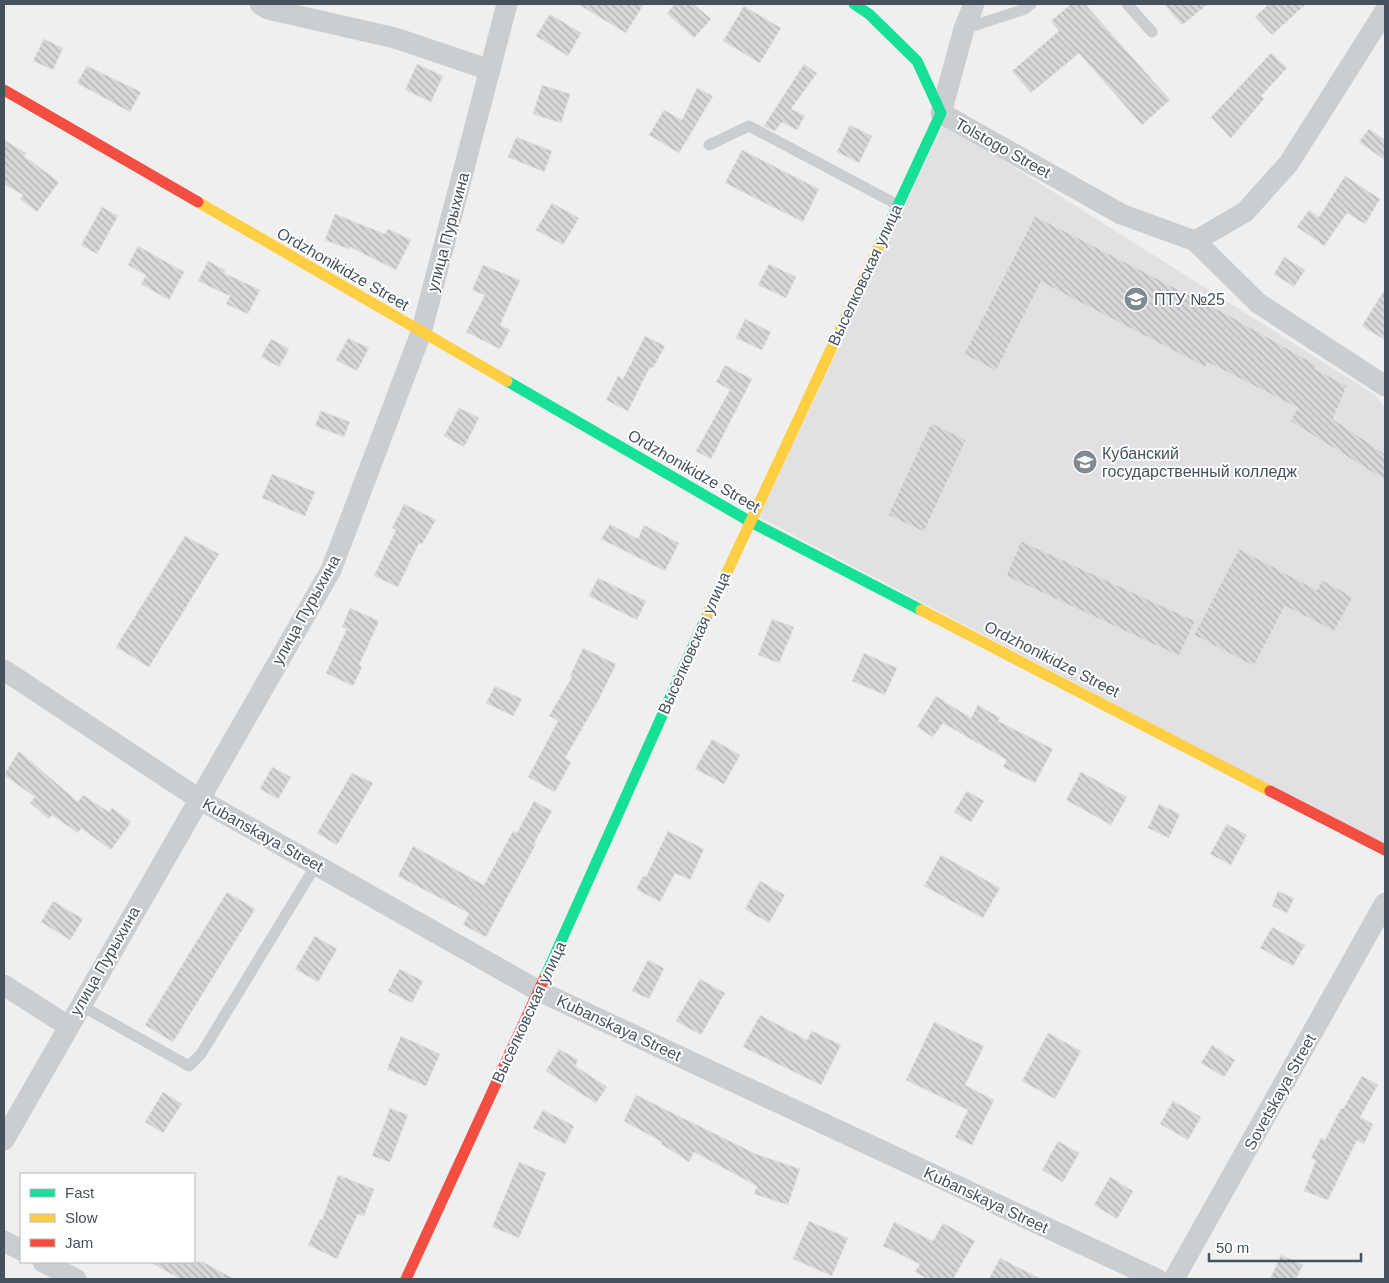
<svg xmlns="http://www.w3.org/2000/svg" width="1389" height="1283" font-family="Arial,sans-serif">
<defs>
<pattern id="building-back-hatch" width="6" height="6" patternUnits="userSpaceOnUse" patternTransform="scale(1.25)"><rect width="6" height="6" fill="#d7d7d9"/><path d="M-1 5l2 2M0 0l6 6M5-1l2 2" fill="none" stroke="#b0b1b3"/></pattern>
</defs>
<rect width="100%" height="100%" fill="#f0efef"/>
<path fill="#e1e0e2" d="M944,123l430,271 11,14v438l-626,-329z"/>
<g fill="url(#building-back-hatch)" stroke="#e1e1e2">
<path d="M578,4h66l-18,29z"/>
<path d="M675,4h18l18,15 -17,19 -27,-25z"/>
<path d="M1071,4h14l85,96 -28,25 -63,-72 -48,40 -19,-22 47,-40 -8,-10z"/>
<path d="M1164,4h44l-26,21z"/>
<path d="M1269,4h37l-34,31 -17,-18z"/>
<path d="M744,6l37,22 -21,35 -37,-22z"/>
<path d="M550,14l31,19 -13,23 -32,-20z"/>
<path d="M44,39l19,9 -10,22 -20,-9z"/>
<path d="M1271,53l16,15 -26,28 3,3 -33,39 -20,-21z"/>
<path d="M417,64l26,12 -12,26 -26,-12z"/>
<path d="M804,64l13,9 -26,36 14,7 -8,14 -15,-8 -7,9 -11,-5z"/>
<path d="M87,66l54,26 -11,20 -53,-29z"/>
<path d="M542,85l28,9 -9,29 -28,-9z"/>
<path d="M697,88l16,8 -34,57 -30,-18 15,-25 18,10z"/>
<path d="M850,125l22,11 -13,27 -22,-11z"/>
<path d="M1369,129l16,11v20l-26,-18z"/>
<path d="M516,137l36,14 -8,21 -36,-15z"/>
<path d="M4,140l22,13 -2,3 35,26 -22,30 -17,-13 3,-4 -19,-11z"/>
<path d="M742,150l77,39 -16,33 -78,-39z"/>
<path d="M1345,176l35,23 -15,25 -18,-11 -23,33 -27,-19 12,-17 10,7z"/>
<path d="M552,203l27,15 -16,27 -27,-15z"/>
<path d="M102,207l16,9 -21,38 -16,-9z"/>
<path d="M335,214l50,20 3,-5 23,11 -15,30 -46,-23 -1,2 -24,-9z"/>
<path d="M1035,216l195,100 86,49 -2,3 33,18 -14,33 52,35v26l-95,-59 8,-13 -91,-46 -2,5 -164,-85 -45,89 -32,-17z"/>
<path d="M138,246l46,26 -15,28 -28,-16 5,-9 -18,-10z"/>
<path d="M1284,257l21,13 -11,17 -20,-13z"/>
<path d="M208,261l17,9 -1,3 36,17 -12,24 -22,-10 4,-8 -32,-15z"/>
<path d="M769,264l27,13 -10,21 -28,-13z"/>
<path d="M483,265l37,15 -20,45 10,5 -10,19 -34,-17 19,-37 -13,-5z"/>
<path d="M1385,289v51l-23,-14z"/>
<path d="M745,319l26,13 -9,18 -26,-12z"/>
<path d="M645,336l20,10 -12,22 -3,-1 -22,44 -22,-11 12,-24 5,3z"/>
<path d="M348,338l21,10 -12,23 -21,-11z"/>
<path d="M271,339l18,10 -10,18 -18,-10z"/>
<path d="M725,365l27,14 -41,80 -15,-8 34,-61 -14,-8z"/>
<path d="M459,408l20,10 -15,29 -20,-11z"/>
<path d="M321,411l29,11 -6,15 -29,-11z"/>
<path d="M931,423l35,17 -42,92 -36,-17z"/>
<path d="M272,474l43,18 -10,24 -43,-18z"/>
<path d="M404,504l32,16 -14,24 -3,-1 -21,44 -24,-11 22,-46 -4,-2z"/>
<path d="M610,524l28,15 6,-14 35,18 -14,28 -64,-32z"/>
<path d="M185,536l34,18 -70,113 -33,-20z"/>
<path d="M1021,541l174,80 -16,35 -173,-80z"/>
<path d="M1239,549l78,41 5,-10 31,17 -19,34 -49,-25 -31,60 -60,-31z"/>
<path d="M598,578l48,23 -9,19 -48,-24z"/>
<path d="M350,608l29,13 -20,44 3,2 -9,19 -27,-13 21,-44 -5,-2z"/>
<path d="M772,619l22,8 -15,36 -21,-8z"/>
<path d="M583,648l33,16 -17,35 -34,59 6,4 -16,30 -27,-15 30,-56 -9,-5 23,-39 -2,-1z"/>
<path d="M864,653l33,15 -12,27 -33,-14z"/>
<path d="M495,686l27,13 -9,17 -27,-13z"/>
<path d="M936,696l35,22 7,-13 22,13 -2,3 55,28 -18,34 -32,-16 4,-7 -64,-37 -10,14 -16,-10z"/>
<path d="M712,739l28,16 -16,29 -29,-15z"/>
<path d="M19,751l59,51 5,-7 26,17 3,-4 19,14 -20,28 -30,-22 -3,5 -26,-18 -3,4 -19,-16 5,-6 -31,-22z"/>
<path d="M272,767l19,10 -13,22 -18,-10z"/>
<path d="M1081,772l46,25 -16,28 -45,-25z"/>
<path d="M352,773l21,10 -36,62 -20,-12z"/>
<path d="M967,791l17,10 -13,21 -17,-10z"/>
<path d="M534,801l18,10 -18,32 2,1 -50,93 -23,-12 6,-12 -71,-37 15,-30 71,39 29,-54 4,2z"/>
<path d="M1159,804l21,10 -11,24 -21,-10z"/>
<path d="M1227,824l20,11 -16,30 -21,-11z"/>
<path d="M668,831l36,18 -14,31 -15,-7 -15,29 -24,-13 7,-13 3,1z"/>
<path d="M941,855l59,33 -17,30 -59,-32z"/>
<path d="M760,881l25,14 -16,28 -24,-14z"/>
<path d="M1278,891l16,7 -7,15 -15,-7z"/>
<path d="M227,892l28,17 -82,133 -28,-17z"/>
<path d="M53,901l30,18 -13,21 -29,-18z"/>
<path d="M1272,927l33,18 -12,21 -33,-18z"/>
<path d="M315,936l22,13 -19,33 -23,-13z"/>
<path d="M648,960l16,8 -15,31 -17,-8z"/>
<path d="M399,969l24,12 -11,22 -24,-12z"/>
<path d="M700,979l25,14 -24,42 -25,-14z"/>
<path d="M760,1015l47,25 5,-9 29,14 -20,40 -78,-38z"/>
<path d="M934,1022l50,24 -19,39 29,15 -22,45 -17,-8 13,-27 -62,-30z"/>
<path d="M1048,1033l33,18 -26,48 -33,-18z"/>
<path d="M401,1036l39,18 -14,32 -39,-17z"/>
<path d="M1212,1045l23,15 -11,17 -23,-14z"/>
<path d="M559,1049l19,11 -3,6 32,21 -11,16 -50,-32z"/>
<path d="M1362,1076l16,9 -18,32 13,7 -9,20 -7,-4 -29,60 -24,-9 12,-31 -5,-2 10,-20 4,2 16,-32 2,1z"/>
<path d="M163,1092l19,12 -19,29 -18,-11z"/>
<path d="M636,1095l120,59 44,15 -12,36 -34,-11 3,-8 -63,-34 -5,10 -28,-18 1,-2 -38,-21z"/>
<path d="M1173,1101l28,16 -13,23 -28,-16z"/>
<path d="M390,1108l18,7 -18,47 -18,-6z"/>
<path d="M543,1110l31,16 -9,18 -32,-16z"/>
<path d="M1058,1141l21,12 -16,29 -21,-12z"/>
<path d="M519,1162l27,11 -27,65 -27,-11z"/>
<path d="M338,1175l36,14 -10,27 -6,-2 -21,45 -29,-14 12,-26 2,1z"/>
<path d="M1110,1177l23,14 -16,28 -23,-14z"/>
<path d="M809,1221l39,17 -16,38 -39,-17z"/>
<path d="M894,1222l39,19 10,-18 32,18 -22,38h-26l-12,-7 5,-8 -37,-18z"/>
<path d="M1281,1255l22,10 -7,14h-26z"/>
<path d="M1000,1258l41,21h-52z"/>
<path d="M150,1262h53l31,17h-54z"/>
</g>
<g fill="none" stroke-linecap="round" stroke-linejoin="round">
<g stroke="#cbced1" stroke-width="11">
<path d="M1127,4l25,28"/>
<path d="M964,29l61,-20 6,-5"/>
<path d="M709,145l40,-19 149,79"/>
<path d="M80,1005l109,61 12,-12 115,-189"/>
</g>
<g stroke="#cbced1" stroke-width="21">
<path d="M260,4l8,5 127,29 95,32"/>
<path d="M974,4l-10,25 -23,84 180,101 74,27 50,-29 44,-49 96,-152"/>
<path d="M1195,241l63,62 127,83"/>
<path d="M4,670l195,129 340,192 618,288"/>
<path d="M4,985l64,41"/>
<path d="M4,1140l327,-570 90,-237 86,-329"/>
<path d="M4,1241l17,9"/>
<path d="M43,1262l33,17"/>
<path d="M1174,1279l211,-376"/>
</g>
<g stroke="#16e098" stroke-width="11">
<path d="M854,4l15,10 48,47 24,52 -61,131"/>
<path d="M507,381l242,140 172,89"/>
<path d="M545,977l163,-364"/>
</g>
<g stroke="#ffcf43" stroke-width="11">
<path d="M198,202l309,179"/>
<path d="M921,610l349,181"/>
<path d="M708,613l172,-369"/>
</g>
<g stroke="#f24e42" stroke-width="11">
<path d="M4,90l194,112"/>
<path d="M1270,791l115,59"/>
<path d="M406,1279l139,-302"/>
</g>
</g>
<defs>
<symbol id="university-disc" viewBox="-11 -11 22 22"><circle r="9.5" fill="#818991" stroke="#fff"/><path d="M0-5L7-2L0 1L-7-2ZM-4 1L0 2.5L4 1V4Q0 6-4 4Z" fill="#fff"/></symbol>
</defs>
<g fill-rule="evenodd">
<use href="#university-disc" x="1122" y="285" width="28" height="28"/>
<use href="#university-disc" x="1071" y="448" width="28" height="28"/>
</g>
<g text-anchor="middle" dominant-baseline="central" stroke-width="4" stroke-linejoin="round" paint-order="stroke">
<g font-size="16" fill="#45525e" stroke="#fff">
<text transform="translate(1003 148) rotate(29)">Tolstogo Street</text>
<text transform="translate(448 232) rotate(-75)">улица Пурыхина</text>
<text transform="translate(343 269) rotate(30)">Ordzhonikidze Street</text>
<text transform="translate(865 275) rotate(-65)">Выселковская улица</text>
<text transform="translate(694 471) rotate(30)">Ordzhonikidze Street</text>
<text transform="translate(306 610) rotate(-61)">улица Пурыхина</text>
<text transform="translate(694 643) rotate(-66)">Выселковская улица</text>
<text transform="translate(1052 659) rotate(27)">Ordzhonikidze Street</text>
<text transform="translate(263 835) rotate(29)">Kubanskaya Street</text>
<text transform="translate(105 961) rotate(-60)">улица Пурыхина</text>
<text transform="translate(529 1012) rotate(-65)">Выселковская улица</text>
<text transform="translate(619 1028) rotate(25)">Kubanskaya Street</text>
<text transform="translate(1280 1092) rotate(-61)">Sovetskaya Street</text>
<text transform="translate(986 1200) rotate(25)">Kubanskaya Street</text>
</g>
<g font-size="16" fill="#45525e" stroke="#fff" text-anchor="start">
<text x="1154" y="299">ПТУ №25</text>
<text x="1102" y="453">Кубанский<tspan x="1102" dy="18">государственный колледж</tspan></text>
</g>
</g>
<rect width="1389" height="1283" fill="none" stroke="#45525e" stroke-width="10"/>
<rect x="20" y="1173" width="175" height="90" fill="#ffffff" stroke="#b5babf"/>
<rect x="30" y="1189" width="25" height="8" fill="#16e098" stroke="#b5babf"/>
<text x="65" y="1198" font-size="15" fill="#45525e">Fast</text>
<rect x="30" y="1214" width="25" height="8" fill="#ffcf43" stroke="#b5babf"/>
<text x="65" y="1223" font-size="15" fill="#45525e">Slow</text>
<rect x="30" y="1239" width="25" height="8" fill="#f24e42" stroke="#b5babf"/>
<text x="65" y="1248" font-size="15" fill="#45525e">Jam</text>
<path d="M1209 1253v8h152v-8" fill="none" stroke="#45525e" stroke-width="2.5"/>
<text x="1216" y="1253" font-size="15" fill="#45525e" stroke="#ffffff" stroke-width="4" paint-order="stroke">50 m</text>
</svg>
